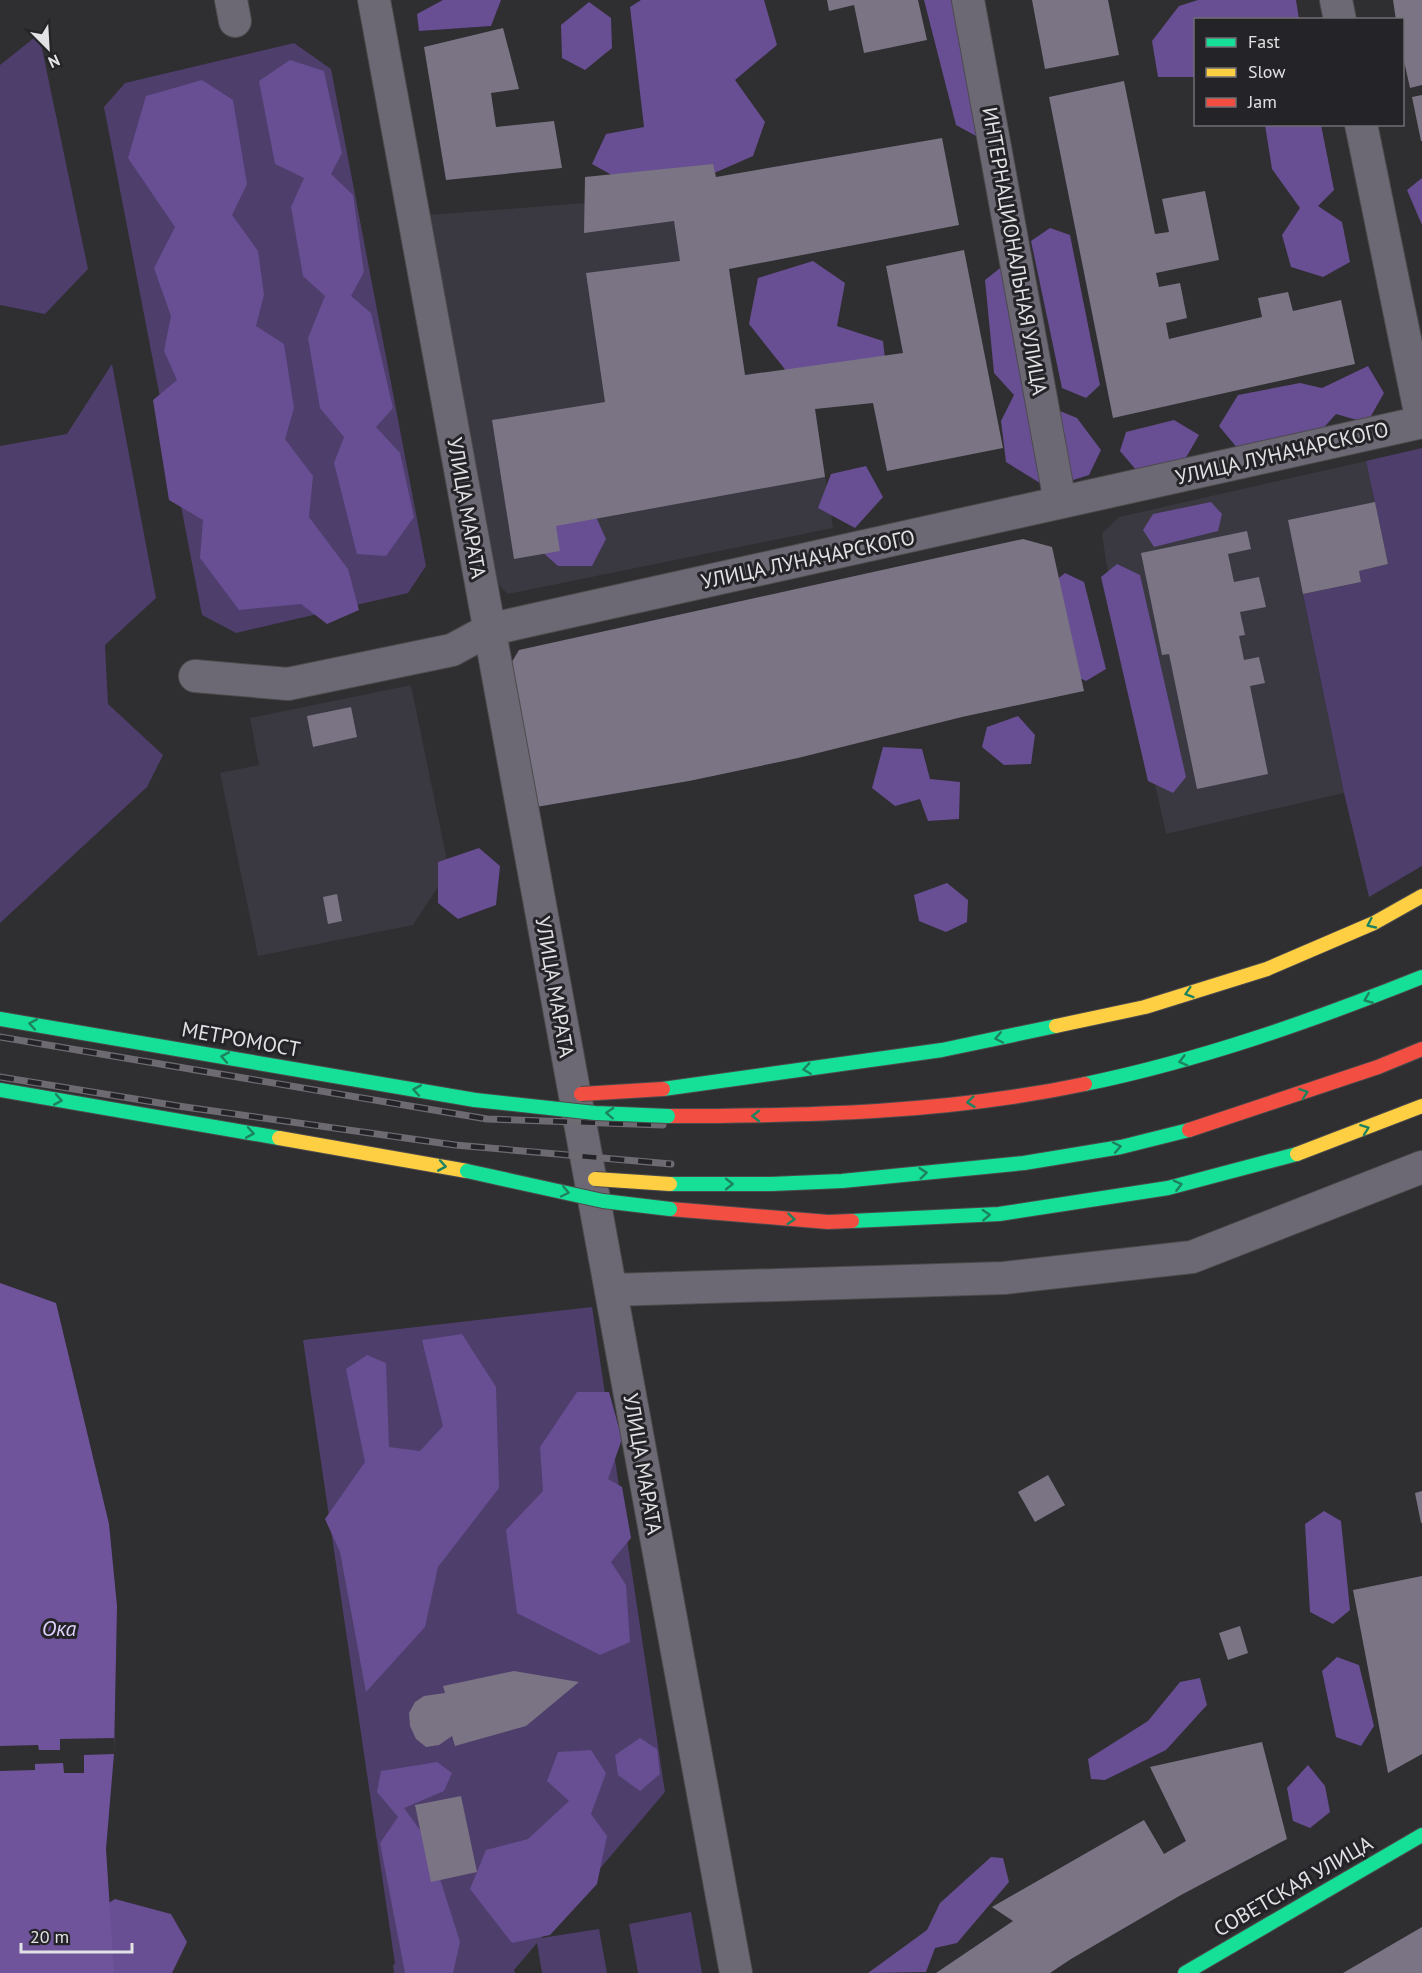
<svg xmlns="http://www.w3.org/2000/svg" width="1422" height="1973" font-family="'PT Sans',sans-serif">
<rect width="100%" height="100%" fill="#2f2e30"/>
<g fill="#3a3840">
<path d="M713,164l39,255 63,-10 18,119 -325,66 -15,-14 -64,-365 155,-12z"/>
<path d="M1366,461l22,103 -27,18 -58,12 41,199 -178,41 -60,-272 -4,-29 17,-16z"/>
<path d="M411,685l38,185 -36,55 -155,31 -38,-183 39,-8 -9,-47z"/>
</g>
<g fill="#4e3e6b">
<path d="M39,34l49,235 -43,45 -45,-9v-240z"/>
<path d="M294,43l37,26 95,497 -18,27 -172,40 -34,-18 -98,-508 21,-24z"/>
<path d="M112,364l44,234 -51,47 3,59 55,51 -16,32 -147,136v-477l67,-12z"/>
<path d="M1422,448v418l-53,31 -25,-104 -41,-199 58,-12 -2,-11 29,-7 -22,-103z"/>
<path d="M592,1307l73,485 -124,146 58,-9 8,44h-65l-5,-30 -23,27 1,3h-121l-1,-8 2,-1 -92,-624z"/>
<path d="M691,1912l11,61h-64l-9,-49z"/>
</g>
<g fill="#684e93">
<path d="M443,0h58l-10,26 -72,5 -2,-17z"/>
<path d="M641,0h123l13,45 -42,35 30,42 -12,34 -98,43 -63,-35 14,-30 38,-7 -14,-120z"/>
<path d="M924,0h39l25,119 -12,17 -20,-11z"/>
<path d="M1198,0h98l3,19 -103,1 -1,57h-37l-6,-36 27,-35z"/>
<path d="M589,2l22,16 1,30 -27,22 -23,-12 -1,-33z"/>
<path d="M290,60l34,11 18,82 -11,21 22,21 11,77 -13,24 20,17 22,95 -17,19 24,26 14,64 -28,39 -29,-2 -23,-91 10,-26 -24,-29 -12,-70 17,-42 -22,-20 -12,-69 13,-29 -29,-14 -16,-83z"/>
<path d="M202,80l31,20 14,84 -15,31 26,36 6,44 -8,31 28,18 10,64 -9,31 28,37 -4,41 39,52 11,41 -32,14 -26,-20 -62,6 -39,-52 3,-38 -34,-20 -16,-100 24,-20 -13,-29 7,-35 -17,-48 21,-41 -47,-69 18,-62z"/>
<path d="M1265,125h56l13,65 -16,16 24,16 8,40 -27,15 -32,-10 -9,-32 18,-27 -28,-39z"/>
<path d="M1422,178v47l-15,-35z"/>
<path d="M1050,228l20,7 30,150 -14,13 -24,-10 -31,-147z"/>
<path d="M813,261l32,22 -8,43 46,15 5,45 -97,-9 -42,-53 9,-46z"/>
<path d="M1004,265l24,133 49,20 24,32 -12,25 -41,13 -42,-26 -5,-41 13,-26 -20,-22 -9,-93z"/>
<path d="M1368,366l16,27 -17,30 -31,-9 -18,20 -75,21 -24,-29 19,-31 62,-12 22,5z"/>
<path d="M1174,420l25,15 -15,26 -47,10 -17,-20 6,-19z"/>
<path d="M866,466l17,31 -28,31 -37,-20 13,-34z"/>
<path d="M1211,502l11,12 -4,17 -64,16 -11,-17 10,-16z"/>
<path d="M592,508l14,31 -14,27h-34l-18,-16 8,-33z"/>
<path d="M1117,564l23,11 46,202 -13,16 -25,-12 -47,-204z"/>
<path d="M1065,573l19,9 22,87 -20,12 -23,-11 -18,-81z"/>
<path d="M1018,716l17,19 -4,29 -27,1 -22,-18 5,-20z"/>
<path d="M883,747l39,2 8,30 30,3 -1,37 -31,2 -8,-22 -25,7 -23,-18z"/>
<path d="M479,848l21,18 -4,39 -38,14 -20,-16v-41z"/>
<path d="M947,883l21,17 -1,22 -21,10 -27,-11 -5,-26z"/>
<path d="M462,1334l34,53 3,101 -61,79 -13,60 -59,65 -26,-140 -15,-33 40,-57 -19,-93 21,-14 19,8 3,84 31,4 23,-25 -21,-86z"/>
<path d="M577,1392h32l13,47 -14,40 14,8 9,51 -20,24 15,23 4,57 -30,13 -83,-42 -11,-83 37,-39 -3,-44z"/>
<path d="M1324,1511l17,10 9,89 -17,14 -23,-12 -5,-88z"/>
<path d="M1337,1657l22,8 15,61 -13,20 -25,-9 -14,-66z"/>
<path d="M1200,1678l7,27 -41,45 -61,30 -14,-1 -3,-20 60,-38 32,-39z"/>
<path d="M640,1738l17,11 3,25 -20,17 -22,-16 -3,-20z"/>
<path d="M591,1750l15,23 -15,41 16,22 -10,48 -47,51 -38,8 -42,-54 16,-39 42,-11 41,-38 -22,-20 11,-29z"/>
<path d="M437,1762l15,11 -8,18 -40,17 24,33 32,101 -7,31h-48l-25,-130 18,-26 -21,-25 4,-21z"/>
<path d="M1308,1765l17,21 5,26 -20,16 -17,-7 -6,-33z"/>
<path d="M991,1857l12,1 6,24 -52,61 -22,5 -9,24 -58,1 59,-43 13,-27z"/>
<path d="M115,1899l56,15 16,28 -15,31h-101l-1,-47z"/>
</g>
<path fill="#6f549c" d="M0,1283l56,20 53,221 8,82 -3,148 -8,95 8,124h-114z"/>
<path fill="#2f2e30" d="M114,1738v16l-30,1v18h-20l-1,-10 -28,1v6l-35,1v-25l38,-1 1,5h21v-11z"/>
<g fill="#7a7485">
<path d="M827,0h91l9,40 -63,13 -10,-48 -25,6z"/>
<path d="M1032,0h76l11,55 -74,14z"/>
<path d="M1393,0h29v85l-12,3 -8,-36v-32h-6z"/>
<path d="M503,28l16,61 -28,4 5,34 58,-6 8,47 -116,12 -22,-133z"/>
<path d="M1124,81l31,153 14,-2 -7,-33 43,-8 14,69 -63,13 3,14 21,-4 7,35 -21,5 3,16 93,-22 -4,-19 30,-6 5,19 48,-11 14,64 -242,54 -64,-321z"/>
<path d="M1422,95v46h-1l-9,-44z"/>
<path d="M942,138l17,87 -230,44 16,106 158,-22 -17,-87 78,-16 39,198 -116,23 -14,-68 -58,6 10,68 -269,49 4,25 -46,8 -22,-139 113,-18 -19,-129 94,-12 -6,-40 -90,12 1,-56 128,-13 3,13z"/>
<path d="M1375,502l13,62 -29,7 2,11 -58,12 -15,-74z"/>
<path d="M1247,531l4,18 -23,5 6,28 25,-5 7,30 -26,5 5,23 -6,1 5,24 15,-3 6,26 -15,3 18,88 -71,15 -28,-135 -7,1 -21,-102z"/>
<path d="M1023,539l29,8 32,144 -122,26 -164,41 -109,23 -153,26 -26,-142 9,-15z"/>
<path d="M351,707l6,30 -44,10 -6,-31z"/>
<path d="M337,894l5,27 -14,3 -5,-27z"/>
<path d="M1048,1475l17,30 -30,17 -17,-30z"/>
<path d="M1422,1491v32h-1l-6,-30z"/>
<path d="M1422,1576v178l-34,19 -35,-183z"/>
<path d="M1240,1626l8,27 -20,7 -9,-27z"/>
<path d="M514,1671l65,11 -53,44 -71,20 -3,-10 -13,9 -13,2 -10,-8 -6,-13 -1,-13 6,-11 9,-6 21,-3 -2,-7z"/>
<path d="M1262,1742l25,97 -106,56 -110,64 -21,14h-114l77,-52 -21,-14 152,-87 20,34 22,-13 -36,-74z"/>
<path d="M461,1796l16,76 -46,10 -16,-77z"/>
<path d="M1422,1927v46h-79z"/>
</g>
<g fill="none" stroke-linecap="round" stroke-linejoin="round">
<defs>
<g id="street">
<path d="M231,0l4,21"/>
<path d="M374,0l362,1973"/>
<path d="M968,0l92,502"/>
<path d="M1336,0l4,20"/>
<path d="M1361,124l61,298"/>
<path d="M195,676l93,8 164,-34 37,-20 25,-6 908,-202"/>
<path d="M611,1290l393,-12 188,-21 230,-90"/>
</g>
<g id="fast">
<path d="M0,1019l475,81"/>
<path d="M1085,1084c116,-24 227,-63 337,-107"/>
<path d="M663,1089l279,-39 114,-24"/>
<path d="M0,1090l279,48"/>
<path d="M670,1184h101l71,-3 182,-18 97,-16 68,-17"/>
<path d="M852,1221l147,-7 169,-26 129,-34"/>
<path d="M1185,1973l237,-138"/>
</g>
<g id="slow">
<path d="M1056,1026l89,-19 122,-38 107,-46 48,-27"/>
<path d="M279,1138l188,33"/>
<path d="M1297,1154l125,-48"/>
</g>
<g id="jam">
<path d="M668,1116c140,0 280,-3 417,-32"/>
<path d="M1189,1130l189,-63 44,-18"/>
<path d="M670,1209l158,13 24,-1"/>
</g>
</defs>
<use href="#street" stroke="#4c4b4d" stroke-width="34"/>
<use href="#fast" stroke="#4c4b4d" stroke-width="16"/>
<use href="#slow" stroke="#4c4b4d" stroke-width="16"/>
<use href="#jam" stroke="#4c4b4d" stroke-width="16"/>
<use href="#street" stroke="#6d6974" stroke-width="32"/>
<use href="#fast" stroke="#16e098" stroke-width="14"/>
<use href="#slow" stroke="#ffcf43" stroke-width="14"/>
<use href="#jam" stroke="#f24e42" stroke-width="14"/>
<defs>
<g id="rail">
<path d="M0,1037l487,82 176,6"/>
<path d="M0,1077l178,29 277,39 216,19"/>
</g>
</defs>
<use href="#rail" stroke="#6d6a71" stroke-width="7"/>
<use href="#rail" stroke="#242327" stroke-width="4.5" stroke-dasharray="14" stroke-linecap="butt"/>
<defs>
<g id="fast-bridge">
<path d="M475,1100l120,13 73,3"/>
<path d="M467,1171l136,30 67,8"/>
</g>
<path id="slow-bridge" d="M595,1179l75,5"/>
<path id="jam-bridge" d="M581,1094l82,-5"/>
</defs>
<use href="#fast-bridge" stroke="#4c4b4d" stroke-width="16" stroke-linecap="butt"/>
<use href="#slow-bridge" stroke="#4c4b4d" stroke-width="16" stroke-linecap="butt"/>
<use href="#jam-bridge" stroke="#4c4b4d" stroke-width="16" stroke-linecap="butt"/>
<use href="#fast-bridge" stroke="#16e098" stroke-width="14"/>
<use href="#slow-bridge" stroke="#ffcf43" stroke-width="14"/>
<use href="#jam-bridge" stroke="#f24e42" stroke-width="14"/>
</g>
<defs><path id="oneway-chevron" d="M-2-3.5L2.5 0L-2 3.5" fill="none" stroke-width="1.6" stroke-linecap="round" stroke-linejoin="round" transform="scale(1.5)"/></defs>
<g stroke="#1d8260">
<use href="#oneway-chevron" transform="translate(1371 924) rotate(155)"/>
<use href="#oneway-chevron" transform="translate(1189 993) rotate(163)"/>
<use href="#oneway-chevron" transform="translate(1368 999) rotate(158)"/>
<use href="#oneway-chevron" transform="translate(33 1024) rotate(-170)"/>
<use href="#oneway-chevron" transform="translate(999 1038) rotate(168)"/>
<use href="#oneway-chevron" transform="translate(225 1057) rotate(-170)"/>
<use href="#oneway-chevron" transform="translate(1183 1061) rotate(165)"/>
<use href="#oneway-chevron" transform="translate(807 1069) rotate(172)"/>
<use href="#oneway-chevron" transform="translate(417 1090) rotate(-170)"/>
<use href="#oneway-chevron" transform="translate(1304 1093) rotate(-19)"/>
<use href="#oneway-chevron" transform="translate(58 1100) rotate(10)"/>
<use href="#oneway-chevron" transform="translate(971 1102) rotate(174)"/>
<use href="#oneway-chevron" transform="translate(610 1113) rotate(-177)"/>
<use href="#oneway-chevron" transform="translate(756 1116) rotate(179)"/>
<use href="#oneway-chevron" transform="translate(1365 1129) rotate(-20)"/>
<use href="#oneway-chevron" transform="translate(250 1133) rotate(10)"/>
<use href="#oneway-chevron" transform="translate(1117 1147) rotate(-11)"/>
<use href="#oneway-chevron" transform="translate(442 1166) rotate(10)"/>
<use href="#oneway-chevron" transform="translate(923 1173) rotate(-6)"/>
<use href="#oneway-chevron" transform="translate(729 1184)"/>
<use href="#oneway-chevron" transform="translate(1178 1185) rotate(-14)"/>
<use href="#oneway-chevron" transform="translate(565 1192) rotate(12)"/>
<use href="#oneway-chevron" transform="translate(986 1215) rotate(-3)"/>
<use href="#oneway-chevron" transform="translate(791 1219) rotate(5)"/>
</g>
<g text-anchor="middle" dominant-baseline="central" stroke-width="6" stroke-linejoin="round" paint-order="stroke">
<g font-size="21" fill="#e2e2e4" stroke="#242327">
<text transform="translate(1015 251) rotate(80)">ИНТЕРНАЦИОНАЛЬНАЯ УЛИЦА</text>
<text transform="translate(1282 453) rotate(-13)">УЛИЦА ЛУНАЧАРСКОГО</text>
<text transform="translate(467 508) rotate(80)">УЛИЦА МАРАТА</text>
<text transform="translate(808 559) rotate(-12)">УЛИЦА ЛУНАЧАРСКОГО</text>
<text transform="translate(555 987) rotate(80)">УЛИЦА МАРАТА</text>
<text transform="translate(241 1039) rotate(10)">МЕТРОМОСТ</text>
<text transform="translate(643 1464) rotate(80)">УЛИЦА МАРАТА</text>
<text transform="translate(1293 1886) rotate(-30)">СОВЕТСКАЯ УЛИЦА</text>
</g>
<g font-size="22" font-style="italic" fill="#ded1fd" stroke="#242327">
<text x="59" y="1628">Ока</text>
</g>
</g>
<rect x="1194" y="18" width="210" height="108" fill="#242327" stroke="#706f73" stroke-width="1.5"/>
<rect x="1206" y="38" width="30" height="9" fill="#16e098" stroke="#706f73" stroke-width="1.5"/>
<text x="1248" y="48" font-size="18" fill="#e2e2e4">Fast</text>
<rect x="1206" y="68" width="30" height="9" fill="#ffcf43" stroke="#706f73" stroke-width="1.5"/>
<text x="1248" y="78" font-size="18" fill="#e2e2e4">Slow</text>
<rect x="1206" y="98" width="30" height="9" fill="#f24e42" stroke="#706f73" stroke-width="1.5"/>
<text x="1248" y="108" font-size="18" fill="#e2e2e4">Jam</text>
<g transform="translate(48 48) rotate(156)" stroke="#242327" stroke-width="4.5" paint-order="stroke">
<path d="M0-4.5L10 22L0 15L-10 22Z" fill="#e2e2e4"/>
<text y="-9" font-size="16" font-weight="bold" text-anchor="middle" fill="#e2e2e4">N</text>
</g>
<path d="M21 1943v9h111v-9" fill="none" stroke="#e2e2e4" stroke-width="3"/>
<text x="30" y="1943" font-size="18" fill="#e2e2e4" stroke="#242327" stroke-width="4.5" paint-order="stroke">20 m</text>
</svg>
